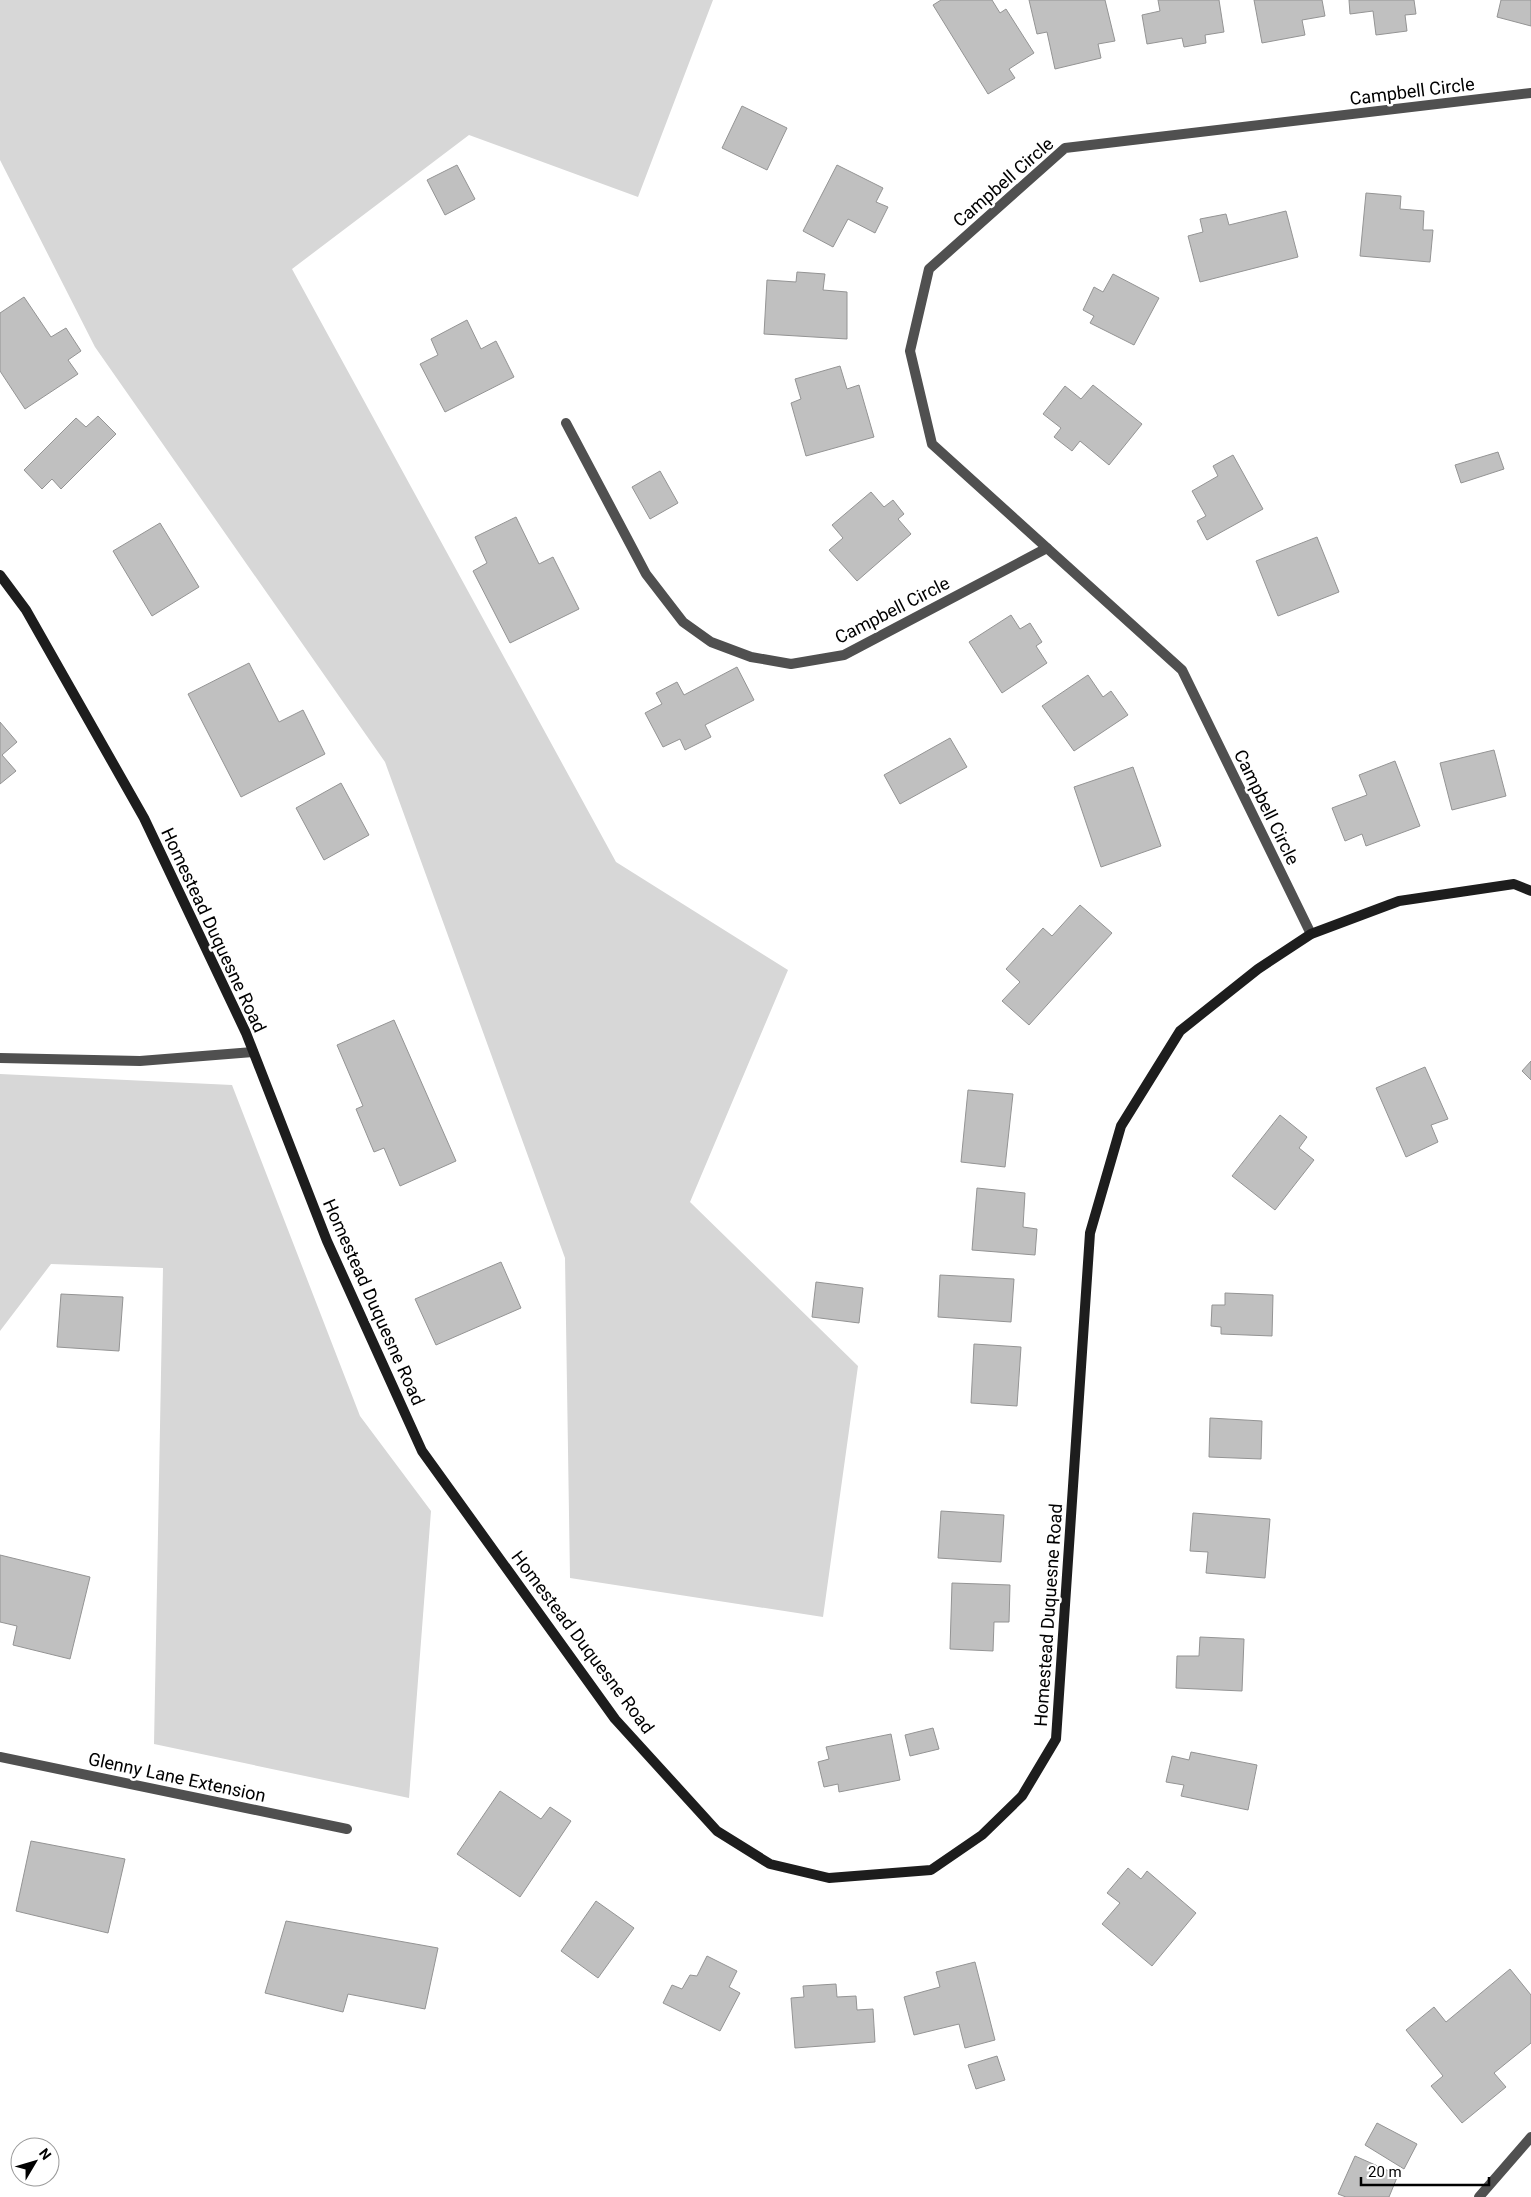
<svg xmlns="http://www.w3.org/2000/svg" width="1531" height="2197" font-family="Roboto,sans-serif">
<rect width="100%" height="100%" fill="#fff"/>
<g fill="#d7d7d7">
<path d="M0,0h713l-75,197 -169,-62 -177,134 324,593 172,108 -98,232 168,164 -35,251 -253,-39 -5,-320 -180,-496 -290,-415 -95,-187z"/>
<path d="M0,1074l232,11 128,331 71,95 -22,287 -255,-54 9,-476 -112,-4 -51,67z"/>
</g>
<g fill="#c0c0c0" stroke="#949494">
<path d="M941,0h51l8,13 6,-4 28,44 -25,16 6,9 -27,16 -55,-89z"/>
<path d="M1029,0h76l10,41 -17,3 3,14 -46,11 -8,-37 -10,2z"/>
<path d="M1158,0h61l5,32 -19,3 1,8 -22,4 -2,-9 -35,6 -5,-29 18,-4z"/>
<path d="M1254,0h68l3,16 -23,4 3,15 -43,8z"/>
<path d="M1349,0h65l2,14 -11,1 2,16 -31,4 -3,-24 -23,3z"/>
<path d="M1501,0h30v26l-34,-9z"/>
<path d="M742,106l45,22 -20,42 -45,-22z"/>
<path d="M457,165l18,34 -30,16 -18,-35z"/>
<path d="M837,165l46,23 -7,14 12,5 -13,26 -27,-14 -15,28 -30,-16z"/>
<path d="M1366,193l35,3 -1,13 24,2 -1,19h10l-3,32 -70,-6z"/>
<path d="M1286,211l12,46 -98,25 -12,-46 15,-4 -3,-13 26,-5 3,11z"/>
<path d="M797,272l28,2 -2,16 24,2v47l-83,-5 3,-54 29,2z"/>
<path d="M1113,274l46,24 -25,47 -44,-22 4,-7 -11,-6 11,-23 9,5z"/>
<path d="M24,297l27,40 15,-9 15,23 -13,9 10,14 -53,35 -25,-38v-58z"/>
<path d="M467,320l14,29 15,-8 18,36 -69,35 -25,-48 18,-9 -7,-16z"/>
<path d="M840,366l7,23 12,-4 15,52 -68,19 -15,-53 10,-4 -6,-20z"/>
<path d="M1093,385l49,39 -33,41 -29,-24 -8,10 -18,-14 7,-9 -18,-14 22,-28 16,13z"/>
<path d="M98,416l18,18 -55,55 -9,-10 -10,10 -18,-19 52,-52 10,9z"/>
<path d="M1498,452l6,17 -43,14 -6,-18z"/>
<path d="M1233,455l30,54 -56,31 -10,-19 9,-5 -14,-25 26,-15 -5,-10z"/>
<path d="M660,471l18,32 -28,16 -18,-32z"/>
<path d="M871,492l13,15 9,-7 11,14 -6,5 13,15 -54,47 -28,-31 14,-12 -11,-13z"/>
<path d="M516,517l23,47 14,-7 26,52 -69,34 -37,-72 14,-8 -12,-26z"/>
<path d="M160,523l39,64 -47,29 -39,-65z"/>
<path d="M1317,537l22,55 -61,24 -22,-55z"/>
<path d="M1011,615l9,14 10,-6 12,19 -6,4 11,17 -45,30 -33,-51z"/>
<path d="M249,663l30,59 24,-12 22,44 -84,43 -53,-103z"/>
<path d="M737,667l17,33 -49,25 6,12 -26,13 -5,-11 -17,8 -18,-34 17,-9 -6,-11 21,-11 7,13z"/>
<path d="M1088,675l15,22 8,-6 17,24 -54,36 -32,-45z"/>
<path d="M0,722l17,20 -15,13 14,16 -16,13z"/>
<path d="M950,738l17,29 -67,37 -16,-29z"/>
<path d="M1494,750l12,46 -54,14 -12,-47z"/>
<path d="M1395,761l25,65 -54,20 -4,-12 -17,7 -13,-33 35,-13 -8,-20z"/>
<path d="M1133,767l28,79 -60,21 -27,-80z"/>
<path d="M341,783l28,52 -45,25 -28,-52z"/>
<path d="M1080,905l32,28 -83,92 -27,-24 18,-19 -14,-13 37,-41 9,8z"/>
<path d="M394,1020l62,141 -56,25 -16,-38 -10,4 -18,-43 7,-3 -26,-61z"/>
<path d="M1531,1061v19l-9,-9z"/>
<path d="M1425,1067l23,52 -17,6 7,17 -32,15 -30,-69z"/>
<path d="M968,1090l45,4 -8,73 -44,-5z"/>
<path d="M1280,1115l27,22 -8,11 15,12 -39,50 -43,-34z"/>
<path d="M977,1188l48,5 -2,34 14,2 -2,26 -63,-5z"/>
<path d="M501,1262l20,46 -85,37 -21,-46z"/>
<path d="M940,1275l74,4 -3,43 -73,-5z"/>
<path d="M816,1282l47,6 -4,35 -47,-6z"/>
<path d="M1225,1293l48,2 -1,41 -51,-2v-7l-10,-1 1,-21h13z"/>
<path d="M61,1294l62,3 -4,54 -62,-4z"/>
<path d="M974,1344l47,3 -4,59 -46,-3z"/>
<path d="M1210,1418l52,3 -1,38 -52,-2z"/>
<path d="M941,1511l63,4 -3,47 -63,-4z"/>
<path d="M1193,1513l77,6 -5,59 -59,-5 2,-21 -18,-1z"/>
<path d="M0,1555l90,22 -20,82 -57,-14 4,-19 -17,-4z"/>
<path d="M952,1583l58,2 -1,37h-15l-1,29 -43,-2z"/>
<path d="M1200,1637l44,2 -2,52 -66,-3 1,-32h22z"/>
<path d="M933,1728l6,21 -29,7 -5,-21z"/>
<path d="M891,1734l9,46 -61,12 -1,-8 -14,3 -6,-25 11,-3 -3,-12z"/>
<path d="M1191,1752l66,13 -9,45 -67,-14 3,-11 -18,-3 6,-26 17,4z"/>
<path d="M500,1791l41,28 9,-12 21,14 -51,76 -63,-43z"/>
<path d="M31,1841l94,18 -17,74 -92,-22z"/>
<path d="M1128,1868l13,11 6,-8 49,42 -44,53 -50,-42 18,-21 -13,-10z"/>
<path d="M596,1901l38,27 -36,50 -37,-27z"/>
<path d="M286,1921l152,27 -13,61 -77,-15 -5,18 -78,-19z"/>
<path d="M707,1956l30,15 -8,16 11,6 -20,38 -57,-28 9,-18 10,4 8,-14 7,1z"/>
<path d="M975,1962l20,78 -30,8 -6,-24 -45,11 -10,-38 36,-10 -4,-15z"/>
<path d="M1510,1969l21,26v48l-37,30 12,14 -44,36 -31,-37 12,-10 -37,-46 28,-23 12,15z"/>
<path d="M836,1984l1,13 19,-1 1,14 16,-1 2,33 -80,6 -4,-50 13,-1 -1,-11z"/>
<path d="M997,2056l8,24 -29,9 -8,-24z"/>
<path d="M1377,2123l40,21 -13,25 -39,-24z"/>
<path d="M1355,2156l43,19 -9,22h-43l-8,-3z"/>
</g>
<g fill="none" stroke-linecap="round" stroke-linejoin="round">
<path stroke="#505050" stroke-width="10" d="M0,1058l140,3 113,-9"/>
<g stroke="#505050" stroke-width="10">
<path d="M566,423l80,151 37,48 28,20 40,15 40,7 53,-9 203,-107"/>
<path d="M1311,934l-129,-264 -250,-226 -22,-93 19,-82 136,-121 466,-55"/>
<path d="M0,1757l347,72"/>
<path d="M1479,2197l52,-60"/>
</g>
<path stroke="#1d1d1d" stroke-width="10" d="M0,575l26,35 118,208 102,215 81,208 95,210 193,268 102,112 53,33 59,14 102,-8 51,-35 40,-39 34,-57 34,-506 31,-107 59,-95 78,-62 53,-35 88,-33 115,-17 17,7"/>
</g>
<g text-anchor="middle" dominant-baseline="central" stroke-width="5" stroke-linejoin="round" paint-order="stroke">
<g font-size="18" fill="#000" stroke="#fff">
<text transform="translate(1412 91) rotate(-7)">Campbell Circle</text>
<text transform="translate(1003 182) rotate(-41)">Campbell Circle</text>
<text transform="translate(892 610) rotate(-27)">Campbell Circle</text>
<text transform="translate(1267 807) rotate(64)">Campbell Circle</text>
<text transform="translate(214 930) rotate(65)">Homestead Duquesne Road</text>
<text transform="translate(374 1302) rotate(66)">Homestead Duquesne Road</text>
<text transform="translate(1048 1615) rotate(-86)">Homestead Duquesne Road</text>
<text transform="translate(583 1642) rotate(53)">Homestead Duquesne Road</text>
<text transform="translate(177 1777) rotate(12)">Glenny Lane Extension</text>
</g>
</g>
<g transform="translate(35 2162) rotate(52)"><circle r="24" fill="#ffffff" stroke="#999999"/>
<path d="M0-4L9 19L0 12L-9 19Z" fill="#000000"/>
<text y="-8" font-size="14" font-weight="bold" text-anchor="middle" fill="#000000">N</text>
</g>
<path d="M1361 2177v8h128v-8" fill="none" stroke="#000000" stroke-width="2.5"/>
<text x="1368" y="2177" font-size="15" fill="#000000" stroke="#ffffff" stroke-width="4" paint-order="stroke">20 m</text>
</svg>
